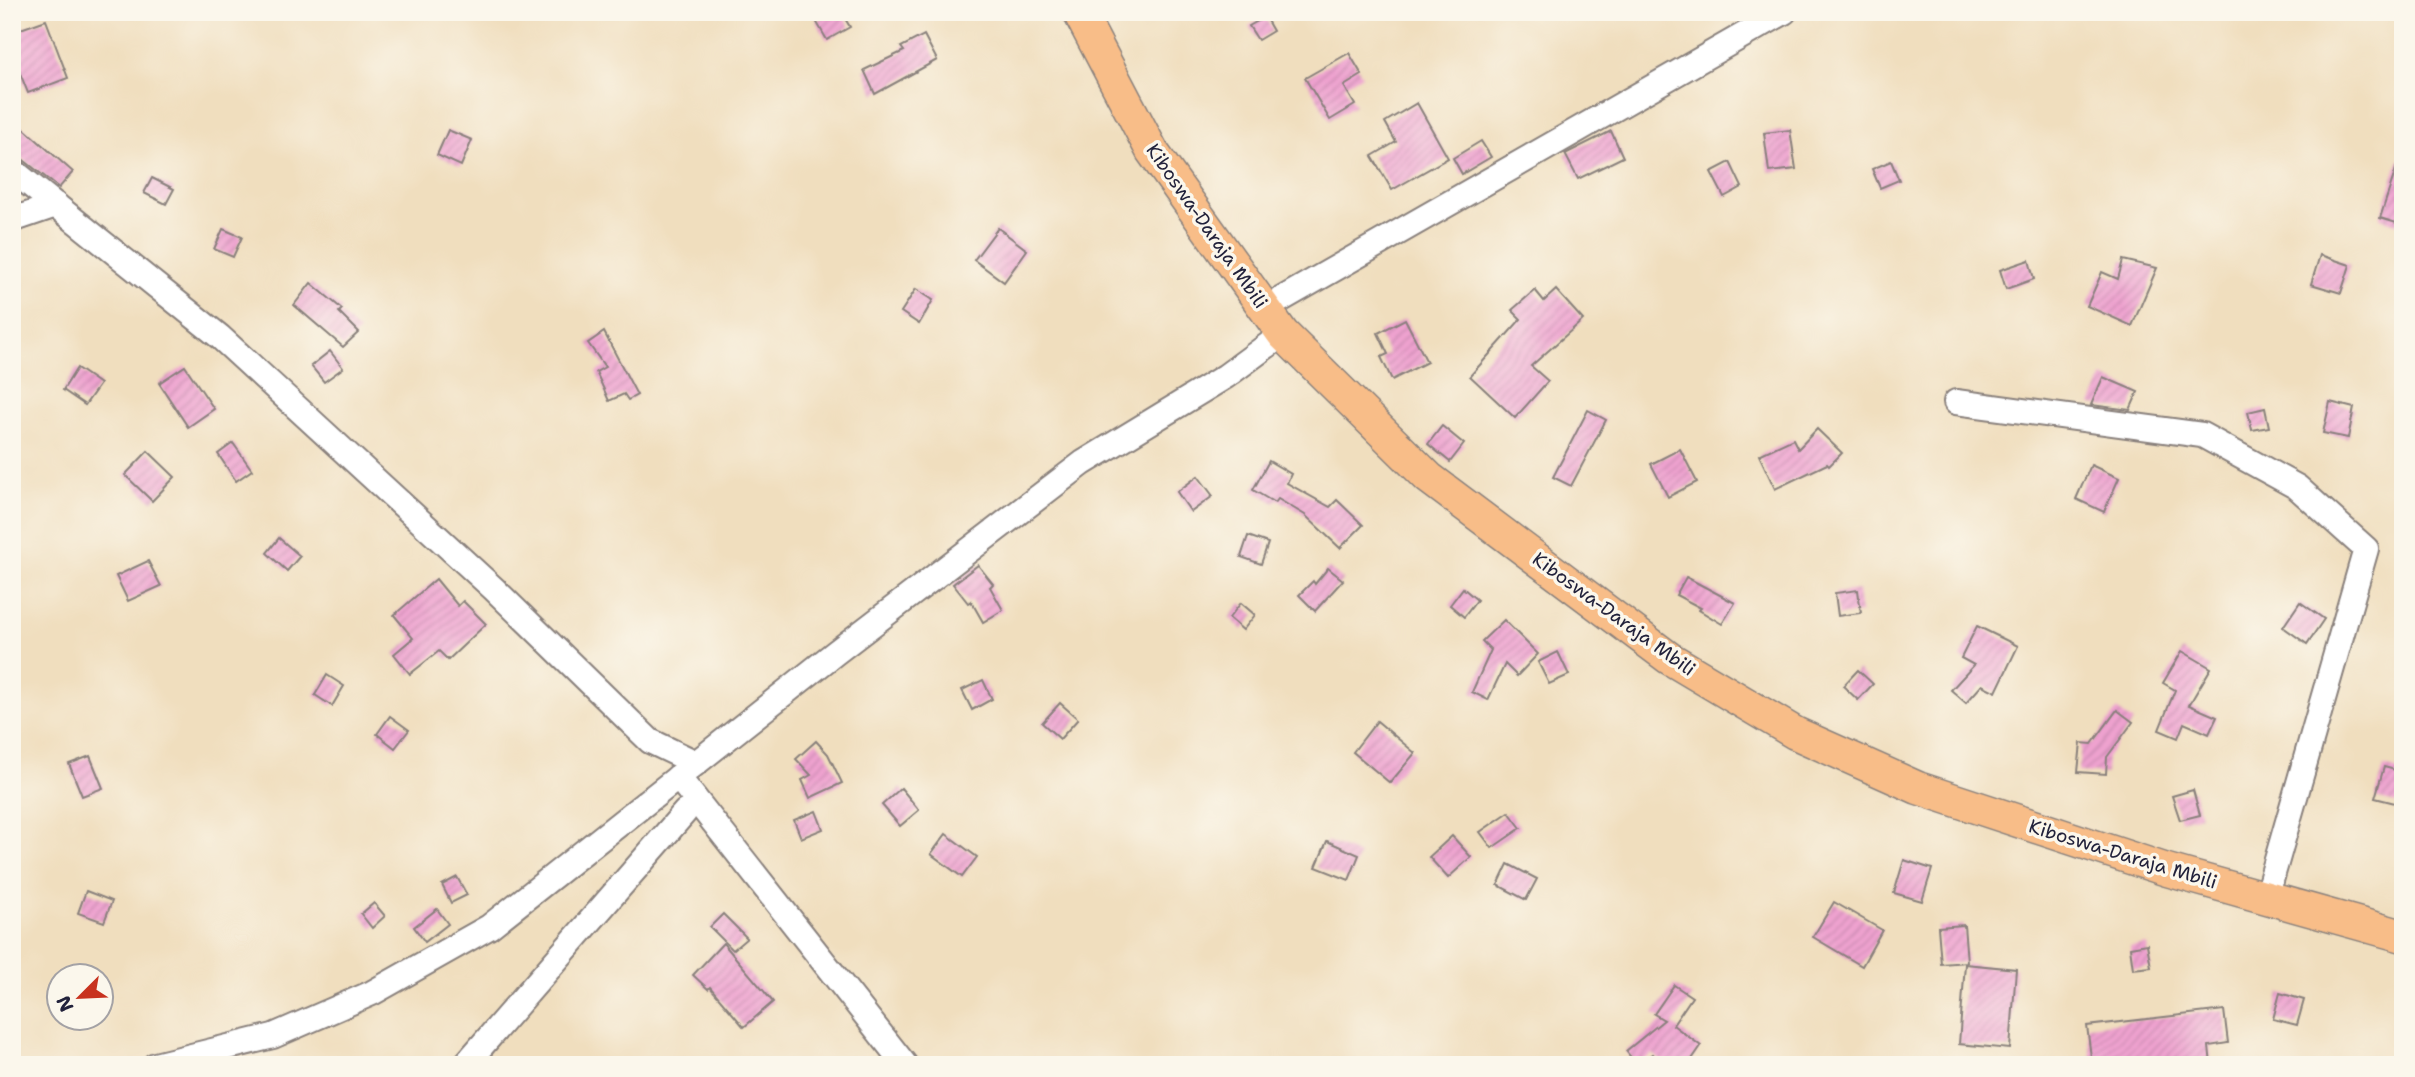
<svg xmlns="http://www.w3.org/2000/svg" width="2415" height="1077" font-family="'Shantell Sans',sans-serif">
<defs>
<pattern id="building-hatch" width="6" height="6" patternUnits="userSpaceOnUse" patternTransform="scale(1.75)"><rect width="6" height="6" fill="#eea2cf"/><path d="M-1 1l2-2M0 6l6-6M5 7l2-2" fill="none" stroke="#cc8bb3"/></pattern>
</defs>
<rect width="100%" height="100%" fill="#fbf7ec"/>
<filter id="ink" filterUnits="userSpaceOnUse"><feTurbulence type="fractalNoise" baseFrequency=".0143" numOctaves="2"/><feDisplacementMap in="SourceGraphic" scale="14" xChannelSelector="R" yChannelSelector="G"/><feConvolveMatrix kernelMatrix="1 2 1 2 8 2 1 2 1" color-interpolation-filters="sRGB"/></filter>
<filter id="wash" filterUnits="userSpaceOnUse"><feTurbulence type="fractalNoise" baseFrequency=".00686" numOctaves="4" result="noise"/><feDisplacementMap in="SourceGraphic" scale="28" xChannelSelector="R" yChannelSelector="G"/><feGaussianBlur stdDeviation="1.57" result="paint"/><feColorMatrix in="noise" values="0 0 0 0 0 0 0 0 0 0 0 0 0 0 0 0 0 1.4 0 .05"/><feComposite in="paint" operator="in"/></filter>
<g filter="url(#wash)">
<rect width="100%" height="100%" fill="#f0debe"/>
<g id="blocks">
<g fill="url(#building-hatch)">
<path d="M832,12h9l9,15 -23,13 -11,-19z"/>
<path d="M1265,17l8,14 -15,9 -9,-14z"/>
<path d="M46,20l22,58 -40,15 -16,-40v-21z"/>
<path d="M924,35l13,25 -62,34 -11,-24 40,-19 -3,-4z"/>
<path d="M1349,53l13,22 -18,11 11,19 -25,15 -25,-42z"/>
<path d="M1417,103l31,55 -56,32 -20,-34 24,-14 -11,-20z"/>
<path d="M21,126l52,46 -14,16 -38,-30 -9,-3v-18z"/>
<path d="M448,130l24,10 -11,26 -24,-11z"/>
<path d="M1790,130l6,39 -27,3 -5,-39z"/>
<path d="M1611,131l12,26 -45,22 -13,-25z"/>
<path d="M1481,141l10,16 -29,17 -9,-16z"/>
<path d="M2399,160h4v65l-23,-7z"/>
<path d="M1891,161l8,19 -19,8 -8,-19z"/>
<path d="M1730,162l12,25 -18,10 -13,-25z"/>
<path d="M152,178l22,11 -8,15 -22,-11z"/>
<path d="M998,228l29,22 -23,32 -30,-22z"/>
<path d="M223,229l19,8 -9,20 -19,-8z"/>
<path d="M2320,255l30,10 -9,28 -30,-9z"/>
<path d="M2029,260l5,19 -28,10 -6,-19z"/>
<path d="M2123,260l34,8 -25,58 -45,-20 15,-34 16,7z"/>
<path d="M311,283l31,26 -3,3 20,20 -16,15 -49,-42z"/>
<path d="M916,289l17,11 -14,24 -18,-12z"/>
<path d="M1535,290l9,11 12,-11 27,30 -52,46 17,15 -33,37 -45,-42 51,-57 -9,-9z"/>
<path d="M1405,319l22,43 -35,18 -11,-23 7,-3 -10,-21z"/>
<path d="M604,332l33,63 -9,5 -4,-6 -15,7 -13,-29 9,-5 -17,-24z"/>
<path d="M330,351l13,17 -19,14 -13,-16z"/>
<path d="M185,366l29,43 -26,18 -29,-44z"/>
<path d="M77,368l23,16 -15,21 -22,-15z"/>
<path d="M2103,377l35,15 -8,18 -39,-5z"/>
<path d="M2330,402l24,6 -6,30 -25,-5z"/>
<path d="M2265,408l4,19 -17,3 -4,-18z"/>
<path d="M1588,410l18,10 -35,66 -18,-9z"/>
<path d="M1442,426l22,18 -14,18 -22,-18z"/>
<path d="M1817,429l25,24 -13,13 -2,-2 -52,25 -16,-34 34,-16 5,10z"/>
<path d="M233,443l19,27 -16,11 -18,-27z"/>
<path d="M1680,449l17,33 -29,15 -17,-33z"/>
<path d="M148,451l27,26 -23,24 -27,-26z"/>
<path d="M1269,461l22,13 -4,9 43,24 7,-7 26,25 -23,23 -35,-33 -27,-16 -3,4 -22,-13z"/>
<path d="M2091,465l28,13 -15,34 -28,-13z"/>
<path d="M1198,476l15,20 -22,16 -14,-20z"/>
<path d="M1248,536l20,7 -7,21 -20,-7z"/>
<path d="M279,538l21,18 -13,15 -20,-18z"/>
<path d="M148,561l13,25 -33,15 -12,-25z"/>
<path d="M978,565l15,19 -3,3 13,23 -20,12 -12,-21 -3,2 -15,-19z"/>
<path d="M1328,568l15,12 -28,31 -16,-16 14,-14 2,3z"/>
<path d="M1686,577l49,26 -13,21 -23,-14 2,-2 -25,-13z"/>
<path d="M436,579l22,27 5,-5 23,23 -38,36 -9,-9 -29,23 -16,-20 19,-16 -19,-23z"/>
<path d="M1463,588l14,12 -13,17 -14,-12z"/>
<path d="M1858,590l3,23 -23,3 -3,-23z"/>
<path d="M2300,602l24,17 -17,25 -24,-17z"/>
<path d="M1241,603l14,12 -12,15 -14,-12z"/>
<path d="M1504,620l34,34 -21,22 -12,-12 -17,36 -16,-8 19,-42 -9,-9z"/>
<path d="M1977,626l41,20 -22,46 -14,-7 -16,18 -15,-13 23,-25 -13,-7z"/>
<path d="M2182,651l29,17 -22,37 28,12 -8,17 -25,-11 -6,15 -19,-8 16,-40 -12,-7z"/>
<path d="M1558,652l11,23 -20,9 -11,-22z"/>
<path d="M1858,670l15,14 -15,16 -15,-14z"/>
<path d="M327,675l17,11 -12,20 -17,-11z"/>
<path d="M983,680l9,19 -20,11 -10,-20z"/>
<path d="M1060,703l18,16 -18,20 -18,-16z"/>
<path d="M2117,710l16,12 -26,35 -1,17 -28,-2 3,-29 11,1z"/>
<path d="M390,716l19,14 -14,18 -18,-14z"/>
<path d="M1377,721l38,32 -25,30 -37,-31z"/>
<path d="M816,741l12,13 14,29 -32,15 -8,-18 9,-5 -15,-16z"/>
<path d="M90,756l13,32 -21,8 -13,-32z"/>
<path d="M2384,767l19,5v33l-28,-7z"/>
<path d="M901,788l18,22 -19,16 -18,-21z"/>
<path d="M2193,790l7,25 -20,5 -8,-24z"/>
<path d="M816,811l7,18 -22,9 -7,-18z"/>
<path d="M1509,812l12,16 -29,20 -12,-16z"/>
<path d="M946,834l31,23 -15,20 -31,-23z"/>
<path d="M1452,836l19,21 -23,21 -19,-21z"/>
<path d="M1327,841l32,14 -10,25 -33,-13z"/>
<path d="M1904,860l28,9 -10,32 -28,-8z"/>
<path d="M1508,864l29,15 -11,21 -28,-15z"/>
<path d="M457,877l10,18 -16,8 -9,-18z"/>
<path d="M86,891l26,10 -8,21 -26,-9z"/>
<path d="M1834,902l48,28 -20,36 -49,-29z"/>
<path d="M374,903l11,13 -13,12 -11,-14z"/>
<path d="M437,909l11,15 -23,18 -11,-15z"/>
<path d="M723,914l24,24 -14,12 -23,-23z"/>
<path d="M1964,925l3,37 -26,2 -3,-37z"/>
<path d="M723,943l50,59 -29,25 -34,-40 -2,2 -15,-14z"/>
<path d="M2147,944l4,23 -18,2 -3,-22z"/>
<path d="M1965,964l51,5 -6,80 -51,-5z"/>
<path d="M1674,985l18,12 -19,28 28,21 -13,19h-21l-15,-11 -15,11 -11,-14 38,-31 -10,-6z"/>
<path d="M2280,993l24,7 -7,25 -24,-6z"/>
<path d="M2224,1010l4,33 -19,3 2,19h-119l-5,-39z"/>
</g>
</g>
</g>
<g filter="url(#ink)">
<use href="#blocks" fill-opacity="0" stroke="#89807c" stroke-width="2"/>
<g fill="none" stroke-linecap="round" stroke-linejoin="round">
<defs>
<g id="minor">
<path d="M12,170l208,167 274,252 156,152 46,22"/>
<path d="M12,220l44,-15"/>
<path d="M1266,308l518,-296"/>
<path d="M1956,402l246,33 95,52 69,62 -100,349"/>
<path d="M678,777l227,288"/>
<path d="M155,1065l118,-29 99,-43 117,-66 346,-274 248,-190 143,-87 57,-42"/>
<path d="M465,1065l220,-253"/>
</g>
<path id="major" d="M1079,12l73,139 131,183 146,144 240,180 126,75 123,55 249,82 236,66"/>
</defs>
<use href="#minor" stroke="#89807c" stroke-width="28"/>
<use href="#major" stroke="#89807c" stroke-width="35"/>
<use href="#minor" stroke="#fff" stroke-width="24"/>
<use href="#major" stroke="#f8bd88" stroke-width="32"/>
</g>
</g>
<g text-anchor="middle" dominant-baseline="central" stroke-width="7" stroke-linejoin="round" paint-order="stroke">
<g font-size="19" fill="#22223b" stroke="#fbf7ec">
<text transform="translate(1207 226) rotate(55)">Kiboswa-Daraja Mbili</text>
<text transform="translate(1614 614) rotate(36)">Kiboswa-Daraja Mbili</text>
<text transform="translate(2123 854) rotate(17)">Kiboswa-Daraja Mbili</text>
</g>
</g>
<rect width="2415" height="1077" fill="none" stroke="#fbf7ec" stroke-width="42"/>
<g transform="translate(80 997) rotate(246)"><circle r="33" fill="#fbf7ec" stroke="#a4a2a5" stroke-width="2"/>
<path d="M0-5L12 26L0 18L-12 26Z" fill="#c8321e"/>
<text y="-10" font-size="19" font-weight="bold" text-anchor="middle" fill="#22223b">N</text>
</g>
</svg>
